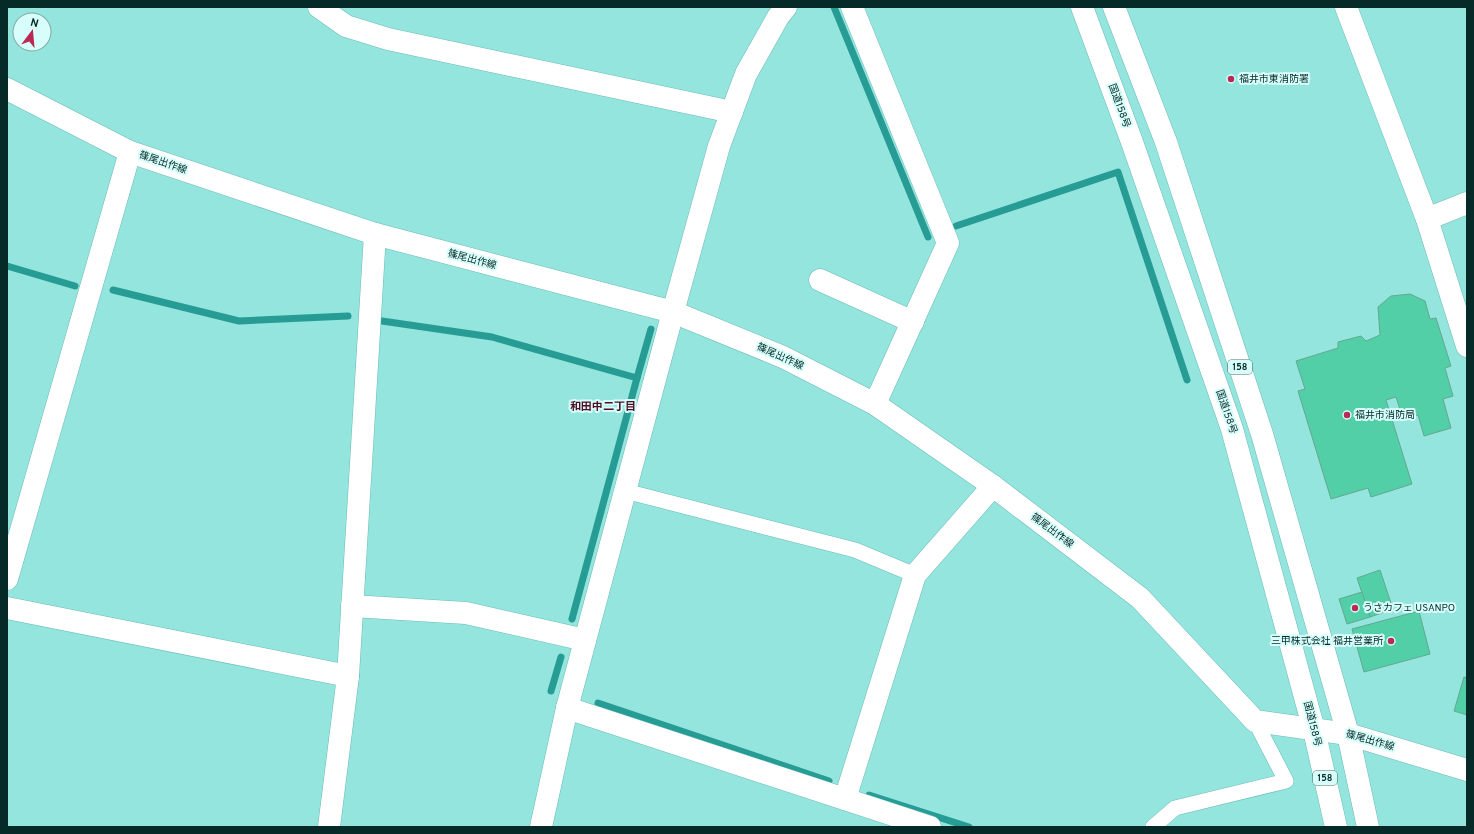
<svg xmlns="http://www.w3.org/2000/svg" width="1474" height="834" font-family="Overpass,'Noto Sans JP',sans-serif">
<rect width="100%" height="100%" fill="#94e5de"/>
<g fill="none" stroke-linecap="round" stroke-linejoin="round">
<g stroke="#269c95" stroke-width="7">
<path d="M834,7l94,230"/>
<path d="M956,226l162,-54 69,208"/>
<path d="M7,266l68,20"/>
<path d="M113,290l126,31 109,-5"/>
<path d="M382,321l110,16 145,41 14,-49"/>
<path d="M572,619l65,-241"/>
<path d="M551,691l10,-34"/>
<path d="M598,703l231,78"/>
<path d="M869,795l100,32"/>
</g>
</g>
<g fill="#53cfa8" stroke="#63a890">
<path d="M1410,294l15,7 5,18 6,-1 15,48 -6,2 8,28 -10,3 8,29 -27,8 -6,-21 -15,4 -7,-22 -10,3 26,84 -41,13 -3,-9 -37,11 -33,-108 7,-2 -9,-28 42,-13v-6l23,-6 5,5 14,-6 -2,-28 13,-11z"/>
<path d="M1380,570l13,39 -23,8 -13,-39z"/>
<path d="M1362,592l8,25 -23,7 -8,-25z"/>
<path d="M1419,611l11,43 -66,18 -12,-43z"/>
<path d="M1464,677l3,1v37l-13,-4z"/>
</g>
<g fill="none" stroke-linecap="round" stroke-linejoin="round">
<defs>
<g id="service">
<path d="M625,491l230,59 60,25"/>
<path d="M1153,827l22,-19 111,-27 -31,-60"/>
</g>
<g id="minor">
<path d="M319,7l27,19 42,13 344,73"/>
<path d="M852,7l96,236 -73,161"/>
<path d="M1346,7l81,212 40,127"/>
<path d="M1427,219l40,-16"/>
<path d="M820,280l93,42"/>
<path d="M7,579l123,-427"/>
<path d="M352,606l114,7 119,27"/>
<path d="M7,608l341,68"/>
<path d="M567,708l363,119"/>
<path d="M845,799l70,-224 78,-89"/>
<path d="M329,827l19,-151 27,-442"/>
<path d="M541,827l26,-119 106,-396 46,-166 27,-72 32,-57 8,-10"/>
</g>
<path id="secondary" d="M7,89l123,63 245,82 298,78 110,45 92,47 118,82 147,112 115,123 93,13 119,36"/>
<g id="trunk">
<path d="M1082,7l50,135 100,287 82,301 22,97"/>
<path d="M1114,7l52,135 96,292 86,300 20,93"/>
</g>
</defs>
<use href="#service" stroke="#6abbb5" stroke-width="16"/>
<use href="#minor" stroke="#6abbb5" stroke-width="23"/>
<use href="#secondary" stroke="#6abbb5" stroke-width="23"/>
<use href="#trunk" stroke="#6abbb5" stroke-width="23"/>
<use href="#service" stroke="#fff" stroke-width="15"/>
<use href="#minor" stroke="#fff" stroke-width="22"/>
<use href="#secondary" stroke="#fff" stroke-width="22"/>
<use href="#trunk" stroke="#fff" stroke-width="22"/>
</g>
<g fill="#b92954" stroke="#d7fefa" stroke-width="1.5">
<circle cx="1231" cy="79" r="4"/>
<circle cx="1347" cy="415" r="4"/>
<circle cx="1355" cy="608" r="4"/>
<circle cx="1391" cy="641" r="4"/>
</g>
<g text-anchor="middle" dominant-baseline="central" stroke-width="4" stroke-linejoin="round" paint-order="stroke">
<g fill="#d7fefa" stroke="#456a67" stroke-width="1">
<rect x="1228" y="360" width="24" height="14" rx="3"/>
<rect x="1313" y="771" width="24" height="14" rx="3"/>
</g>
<g font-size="9" font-weight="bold" fill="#062a28">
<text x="1240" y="367">158</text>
<text x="1325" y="778">158</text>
</g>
<g font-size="10" fill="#062a28" stroke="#d7fefa" text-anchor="start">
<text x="1239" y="79">福井市東消防署</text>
<text x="1355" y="415">福井市消防局</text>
<text x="1363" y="608">うさカフェ USANPO</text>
<text x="1383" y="641" text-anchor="end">三甲株式会社 福井営業所</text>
</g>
<g font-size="10" fill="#062a28" stroke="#d7fefa">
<text transform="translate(1119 106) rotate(70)">国道158号</text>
<text transform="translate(163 163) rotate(19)">篠尾出作線</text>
<text transform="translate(472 260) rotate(15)">篠尾出作線</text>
<text transform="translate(780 357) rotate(24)">篠尾出作線</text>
<text transform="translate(1226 412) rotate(71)">国道158号</text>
<text transform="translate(1052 531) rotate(37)">篠尾出作線</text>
<text transform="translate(1312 724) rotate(76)">国道158号</text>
<text transform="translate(1370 741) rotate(16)">篠尾出作線</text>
</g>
<g font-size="11" font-weight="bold" fill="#530e22" stroke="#d7fefa">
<text x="603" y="407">和田中二丁目</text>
</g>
</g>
<rect width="1474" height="834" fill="none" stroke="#062a28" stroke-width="16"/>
<g transform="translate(32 32) rotate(16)"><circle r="19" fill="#d7fefa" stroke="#83a9a6"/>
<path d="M0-3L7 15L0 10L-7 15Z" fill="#b92954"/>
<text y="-6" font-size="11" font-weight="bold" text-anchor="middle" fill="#062a28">N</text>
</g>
</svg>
